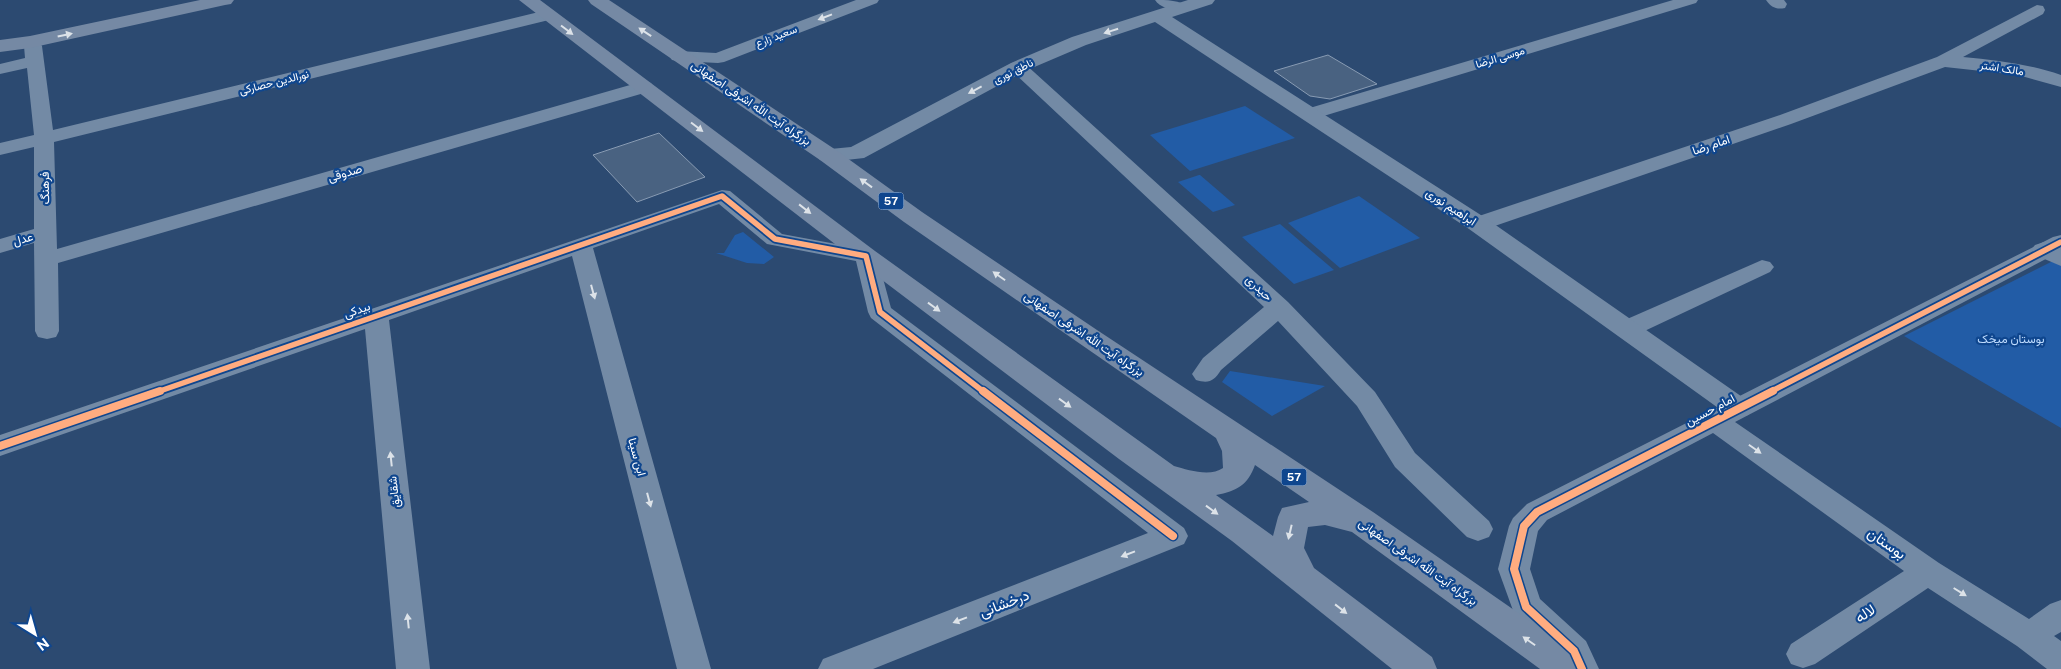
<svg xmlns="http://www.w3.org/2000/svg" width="2061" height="669" font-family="'Public Sans',Vazirmatn,sans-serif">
<rect width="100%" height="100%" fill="#2c4a71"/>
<g fill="#225ca6">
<path d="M1245,106l50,32 -105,33 -40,-36z"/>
<path d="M1199,175h1l35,30 -22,7 -35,-30z"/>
<path d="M1359,196l61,42 -80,30 -52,-45z"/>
<path d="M1280,224l54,46 -40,14 -52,-47z"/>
<path d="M743,232l31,25 -10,7 -17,-1 -31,-10h8l11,-18z"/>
<path d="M2053,261l8,4v163l-157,-92z"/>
<path d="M1230,371l95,15 -53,30 -50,-34z"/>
</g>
<g fill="#496281" stroke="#889bb3">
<path d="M1328,55l49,29 -47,15 -20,-3 -36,-25z"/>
<path d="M659,133l46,44 -68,25 -44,-47z"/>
</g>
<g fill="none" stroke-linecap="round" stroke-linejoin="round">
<g fill="#738aa5" fill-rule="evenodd">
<path d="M856,0h23l-2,3 -153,59 -6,1 -40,-2 -6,-1 -3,-4 3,-4 6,-1 38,2z"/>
<path d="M1155,0c11,0 26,0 33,7l-2,4c-9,2 -26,-3 -31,-11z"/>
<path d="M1673,0h25l-2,3 -379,115 -7,2 -7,-2 -3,-4 3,-4z"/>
<path d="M1766,0h18l3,4 -2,4c-9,2 -14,-1 -19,-8z"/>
<path d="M2037,5l6,1 2,4 -2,4 -80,43c33,3 66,7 98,18v12l-43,-12 -73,-8 -154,57 -305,105 -8,2 -8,-2 -3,-5 3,-5 307,-103 160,-59z"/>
<path d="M547,10l6,1 2,4 -2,4 -499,123 3,107 580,-166 7,-2 7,2 2,4 -2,4 -593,172 1,68 -3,6 -9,2 -9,-2 -3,-6 -1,-88 -34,10v-14l34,-10v-82l-34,8v-12l34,-8 -7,-67 -27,6v-10l25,-6 -1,-12 3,-4 6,-1 6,1 3,4 11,84z"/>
<path d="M1018,62l6,1 264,239 87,90 40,61 74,68 4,8 -4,8 -11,4 -11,-4 -72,-70 -38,-61 -79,-85 -57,49c-7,11 -12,14 -25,10l-4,-6 11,-16 61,-51 -252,-236 -3,-4 3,-4z"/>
<path d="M722,190l8,1 52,43 92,17 3,5 14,52 293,220 4,8 -4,8 -311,125h-55l5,-10 325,-126 -277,-215 -3,-6 -12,-51 -89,-17 -48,-40 -126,44 118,421h-34l-105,-413 -183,64 41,349h-34l-31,-340 -365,127v-21z"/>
<path d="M2061,235v16l-326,171 204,141 90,56 21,-15 11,-4v32l-7,4 7,5v28h-14l-30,-23 -89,-58 -113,76 -12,4 -12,-4 -5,-10 5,-10 113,-73 -191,-138 -166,87 -9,11 -8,38 10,30 46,42 13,28h-34l-3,-9 -47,-44 -17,-47 11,-43 4,-8 14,-14 526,-267z"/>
<path d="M1762,260l8,2 4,5 -4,5 -134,63 -9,2 -9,-2 -3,-6 3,-6z"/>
</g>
<g fill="#738aa5" fill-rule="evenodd">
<path d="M1188,0h27l-3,4 -40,13 315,202 261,182 5,7 -5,7 -10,3 -10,-3 -259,-186 -314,-207 -69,23 -61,26 -161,87 -36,4 -8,-2 -3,-5 3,-5 31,-3 160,-84 61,-26z"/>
<path d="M2044,242l17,6v18l-26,-11 -4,-5 4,-5z"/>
</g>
<g fill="#7589a4" fill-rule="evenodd">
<path d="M200,0h34l-3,4 -6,1 -195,43 -30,4v-12l30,-4z"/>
<path d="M519,0h21l335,251 299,215c14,4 36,11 49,2l-1,-17 -6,-13 -312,-216 -84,-62 -229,-156 -3,-4h21l227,150 86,62 175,118 276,182 209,145 5,12h-47l-188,-137 -27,-7 -17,2 -4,21 10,20 118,89 5,12h-45l-160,-128 -113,-82 -262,-198zM1255,465l54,37 -27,6 -4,9 -5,19 -57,-41c21,-4 32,-10 39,-30z"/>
</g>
<defs>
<g id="cycleway-far1">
<path d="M157,392l565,-196 53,43 91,17 14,56 104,80"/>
<path d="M1770,392l291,-150"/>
</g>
<g id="cycleway">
<path d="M983,391l190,145"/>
<path d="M0,446l160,-55"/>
<path d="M1582,669l-8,-18 -48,-44 -12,-38 10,-43 13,-14 236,-121"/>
</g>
</defs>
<use href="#cycleway-far1" stroke="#0f468e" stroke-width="9"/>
<use href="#cycleway" stroke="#0f468e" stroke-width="11"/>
<use href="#cycleway-far1" stroke="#ffac80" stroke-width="5.5"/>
<use href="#cycleway" stroke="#ffac80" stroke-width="8"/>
</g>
<defs><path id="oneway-solid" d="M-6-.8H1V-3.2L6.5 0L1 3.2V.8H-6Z" transform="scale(1.25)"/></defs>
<g fill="#dce2e8">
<use href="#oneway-solid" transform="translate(825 17) rotate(159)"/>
<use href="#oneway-solid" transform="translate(567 30) rotate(37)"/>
<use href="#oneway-solid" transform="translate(1111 31) rotate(162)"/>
<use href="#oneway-solid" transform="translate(645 32) rotate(-146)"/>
<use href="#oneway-solid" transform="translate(65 35) rotate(-12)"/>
<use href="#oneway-solid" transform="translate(975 90) rotate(152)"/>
<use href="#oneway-solid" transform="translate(697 127) rotate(37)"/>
<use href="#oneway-solid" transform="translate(866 183) rotate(-144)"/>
<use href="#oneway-solid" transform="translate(805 209) rotate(38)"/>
<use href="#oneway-solid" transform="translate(999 276) rotate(-145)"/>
<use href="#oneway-solid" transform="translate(593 292) rotate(75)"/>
<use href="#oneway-solid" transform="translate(934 307) rotate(36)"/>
<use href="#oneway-solid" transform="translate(1065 403) rotate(36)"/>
<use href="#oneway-solid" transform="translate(1755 449) rotate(35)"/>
<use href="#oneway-solid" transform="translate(391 459) rotate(-96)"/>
<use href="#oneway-solid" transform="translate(649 500) rotate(75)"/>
<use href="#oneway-solid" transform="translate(1212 510) rotate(36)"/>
<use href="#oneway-solid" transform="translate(1290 532) rotate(103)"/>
<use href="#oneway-solid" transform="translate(1128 554) rotate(159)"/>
<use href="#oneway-solid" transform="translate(1960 592) rotate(32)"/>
<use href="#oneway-solid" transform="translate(1341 609) rotate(38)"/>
<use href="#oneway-solid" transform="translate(960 620) rotate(159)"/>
<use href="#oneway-solid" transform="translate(408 621) rotate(-96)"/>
<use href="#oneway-solid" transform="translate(1529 641) rotate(-145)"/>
</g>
<g text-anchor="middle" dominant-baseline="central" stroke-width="4.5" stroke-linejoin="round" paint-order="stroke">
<g font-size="11" fill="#fff" stroke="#0f468e">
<text transform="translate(776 36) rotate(-21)">سعید زارع</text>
<text transform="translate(1500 57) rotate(-17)">موسی الرضا</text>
<text transform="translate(2002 68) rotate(9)">مالک اشتر</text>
<text transform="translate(1013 71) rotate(-26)">ناطق نوری</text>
<text transform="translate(274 82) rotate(-14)">نورالدین حصارکی</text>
</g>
<g fill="#0f468e" stroke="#b7c8dd" stroke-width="1">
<rect x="878.5" y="192.5" width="25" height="17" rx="4"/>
<rect x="1281.5" y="468.5" width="25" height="17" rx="4"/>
</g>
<g font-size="11" font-weight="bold" fill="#fff">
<text x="891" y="201">57</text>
<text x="1294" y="477">57</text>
</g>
<g font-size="12" fill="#fff" stroke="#0f468e">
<text transform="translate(751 103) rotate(34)">بزرگراه آیت الله اشرفی اصفهانی</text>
<text transform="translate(1711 145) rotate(-19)">امام رضا</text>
<text transform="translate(345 173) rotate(-16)">صدوقی</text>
<text transform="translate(45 188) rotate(-91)">فرهنگ</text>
<text transform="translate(1451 207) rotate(33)">ابراهیم نوری</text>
<text transform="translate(23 239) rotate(-15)">عدل</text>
<text transform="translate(1259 288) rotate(43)">حیدری</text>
<text transform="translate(357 310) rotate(-19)">بیدکی</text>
<text transform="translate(1084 334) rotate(34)">بزرگراه آیت الله اشرفی اصفهانی</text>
<text transform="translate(1710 410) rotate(-28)">امام حسین</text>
<text transform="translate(637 457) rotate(75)">ابن سینا</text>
<text transform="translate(394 492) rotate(-96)">شقایق</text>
<text transform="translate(1418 562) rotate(35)">بزرگراه آیت الله اشرفی اصفهانی</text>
</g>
<g font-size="12" fill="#bedbfe" stroke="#0f468e">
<text x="2011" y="339">بوستان میخک</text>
</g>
<g font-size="15" fill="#fff" stroke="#0f468e">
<text transform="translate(1887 543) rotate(35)">بوستان</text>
<text transform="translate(1004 603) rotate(-21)">درخشانی</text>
<text transform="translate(1865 613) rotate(-33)">لاله</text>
</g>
</g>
<g transform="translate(35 634) rotate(143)" stroke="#0f468e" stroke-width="4" paint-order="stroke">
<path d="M0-4L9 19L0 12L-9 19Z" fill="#ffffff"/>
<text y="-8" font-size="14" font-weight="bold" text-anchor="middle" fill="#ffffff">N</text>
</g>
</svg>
